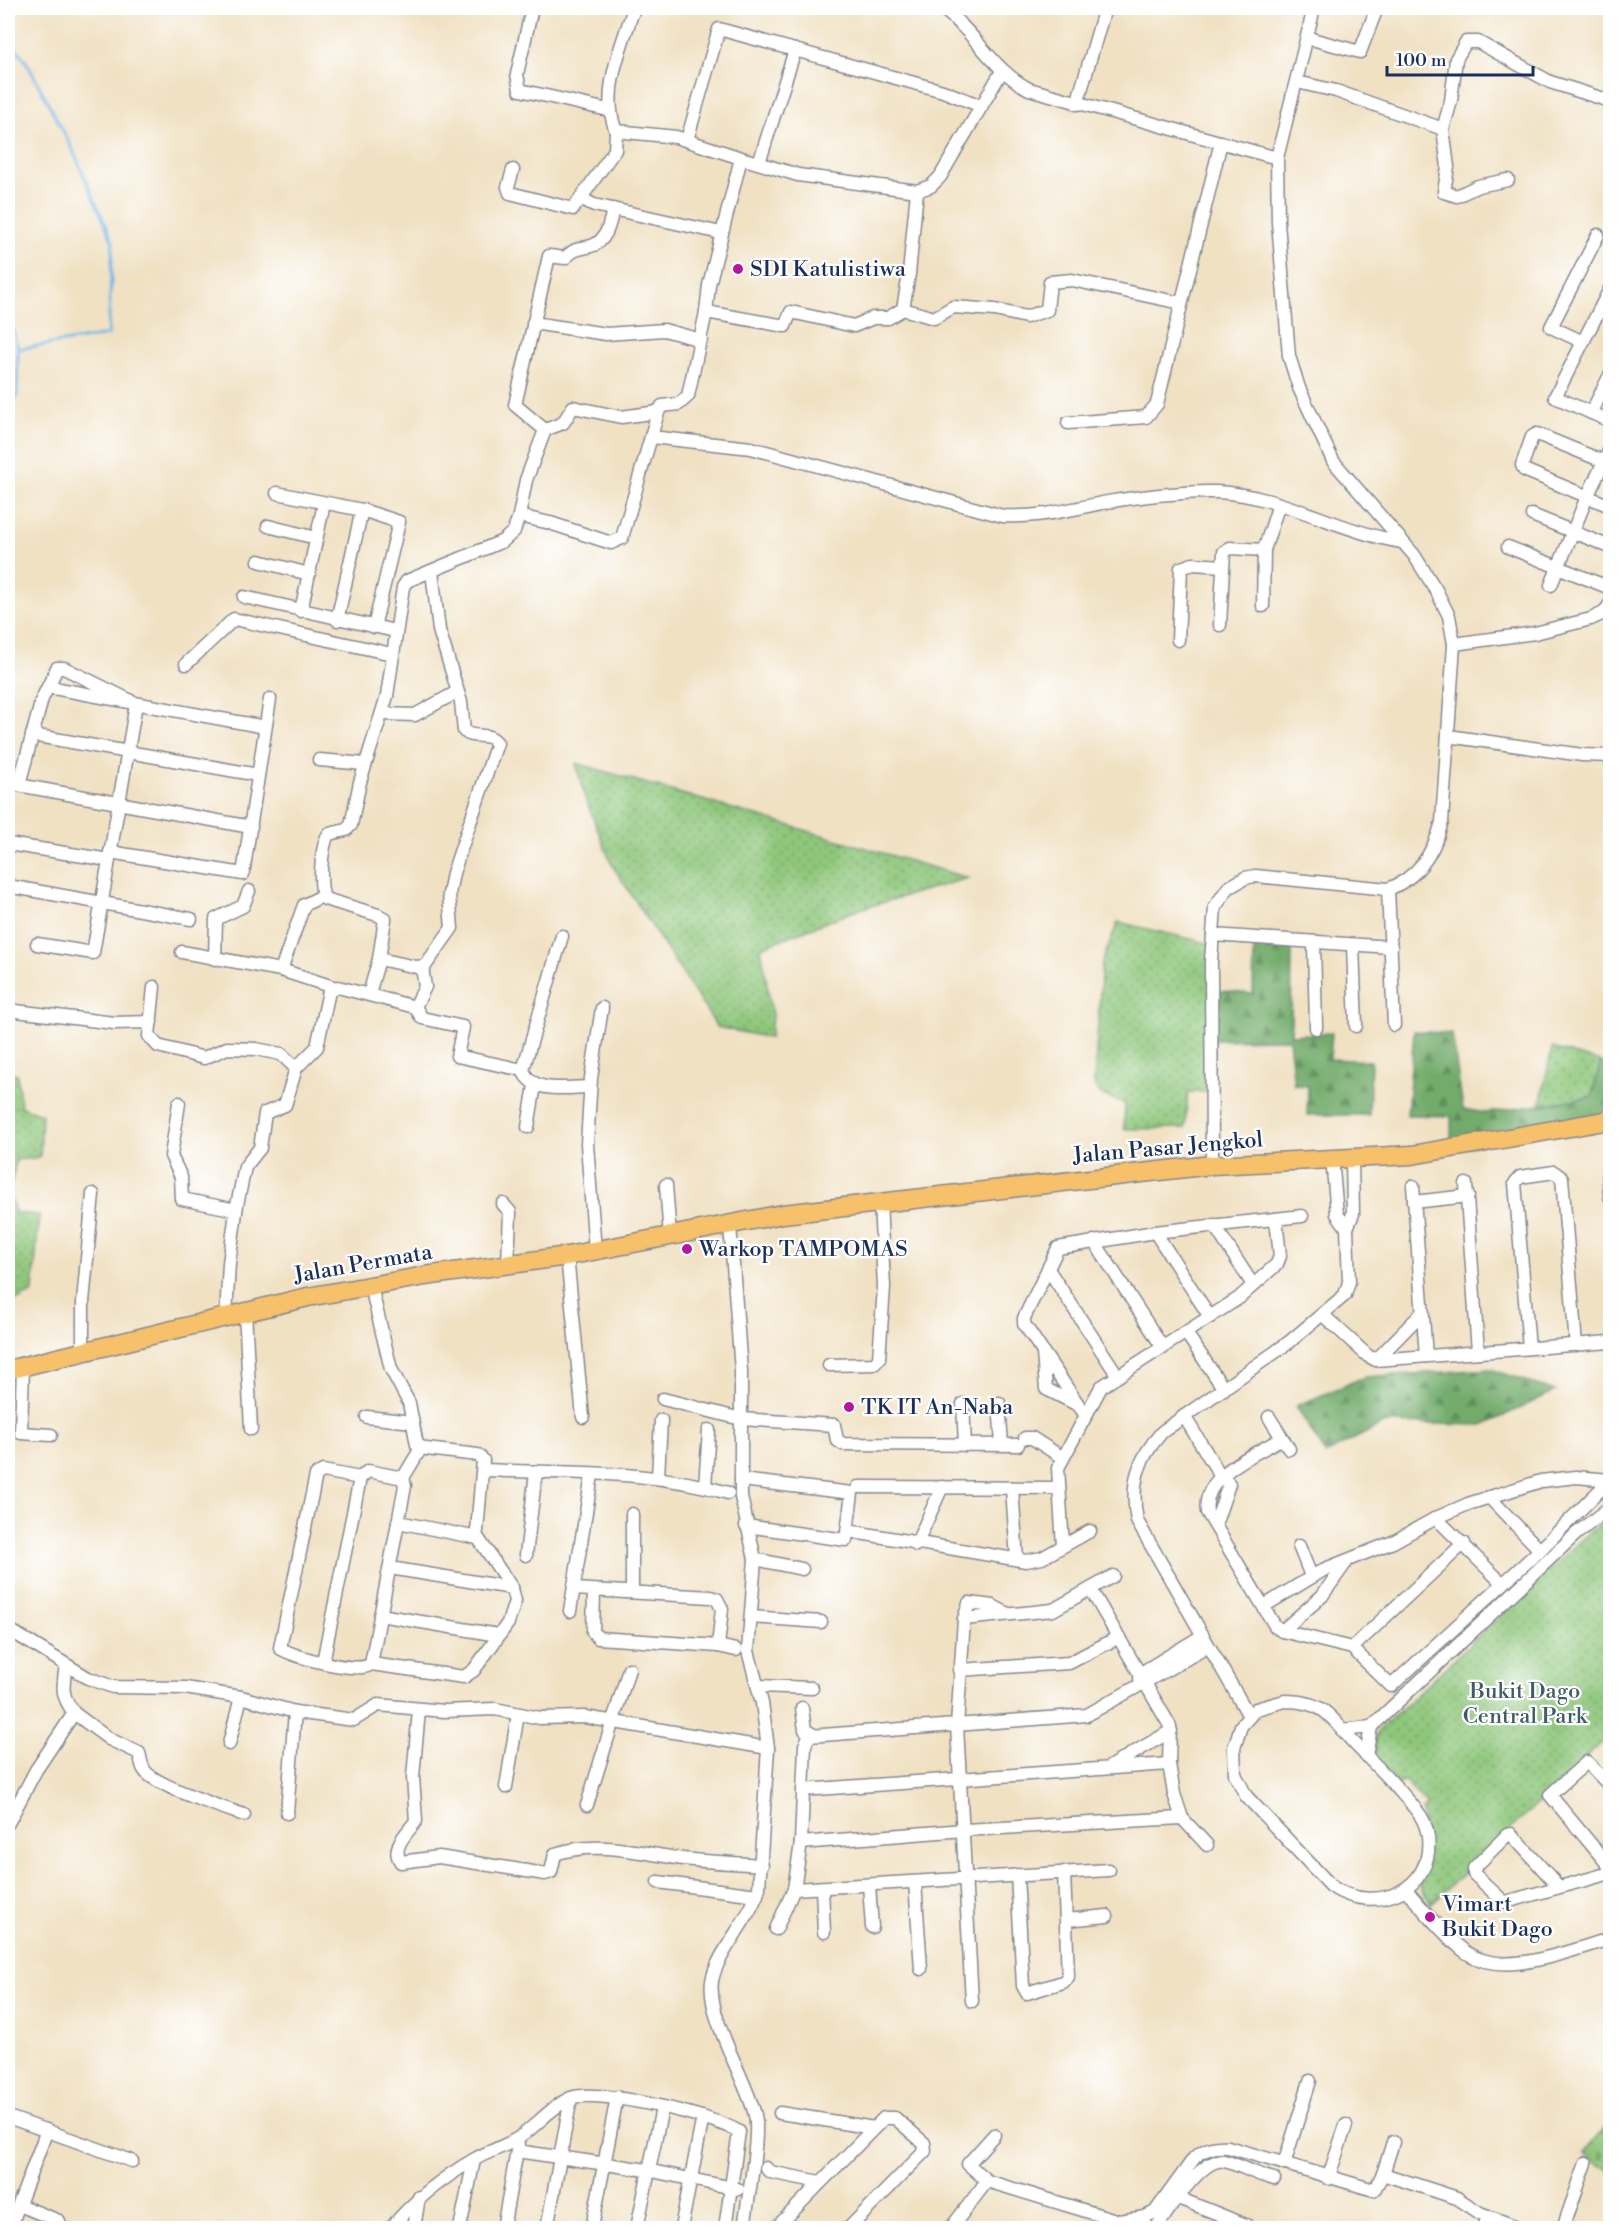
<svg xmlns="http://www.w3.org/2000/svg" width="1618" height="2236" font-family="'Libre Bodoni',serif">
<defs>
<pattern id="green-dots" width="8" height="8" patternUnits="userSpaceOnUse" patternTransform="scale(1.5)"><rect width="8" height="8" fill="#8ec67a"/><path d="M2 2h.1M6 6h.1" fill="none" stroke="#73a167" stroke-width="1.8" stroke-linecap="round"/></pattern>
<pattern id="forest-firs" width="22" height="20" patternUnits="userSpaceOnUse" patternTransform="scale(1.5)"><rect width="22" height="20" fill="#72ab6a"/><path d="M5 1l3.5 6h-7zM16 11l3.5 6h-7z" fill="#5d8c5a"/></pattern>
<pattern id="cemetery-stones" width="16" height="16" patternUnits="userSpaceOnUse" patternTransform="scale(1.5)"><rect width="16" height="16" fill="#8ec67a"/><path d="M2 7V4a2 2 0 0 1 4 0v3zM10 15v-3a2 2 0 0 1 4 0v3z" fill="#73a167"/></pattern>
</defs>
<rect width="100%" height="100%" fill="#fff"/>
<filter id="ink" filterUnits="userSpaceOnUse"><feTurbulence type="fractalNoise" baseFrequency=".0167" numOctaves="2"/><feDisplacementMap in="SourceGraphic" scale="12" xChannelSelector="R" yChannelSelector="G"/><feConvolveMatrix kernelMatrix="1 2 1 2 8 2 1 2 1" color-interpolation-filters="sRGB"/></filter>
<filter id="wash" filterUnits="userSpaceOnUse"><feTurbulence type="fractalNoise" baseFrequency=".008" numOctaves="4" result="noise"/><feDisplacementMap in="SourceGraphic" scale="24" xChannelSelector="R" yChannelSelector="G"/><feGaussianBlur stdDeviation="1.35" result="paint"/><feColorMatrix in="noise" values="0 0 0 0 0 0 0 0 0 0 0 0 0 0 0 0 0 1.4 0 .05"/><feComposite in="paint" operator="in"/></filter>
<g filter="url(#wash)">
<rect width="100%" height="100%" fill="#f0e1c3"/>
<g fill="url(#green-dots)" stroke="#547a6c" stroke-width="1.5">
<path d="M576,763l392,115 -108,31 -99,38 11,68 -2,23 -53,-11 -105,-162 -27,-67z"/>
<path d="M1118,922l99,23 -5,147h-24l-3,36 -61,1 1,-25 -25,-10 -6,-10 8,-122z"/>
<path d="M1552,1048l49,14 -9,35 -52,8z"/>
<path d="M8,1073l9,1 4,33 21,7 -2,43 -24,3 -7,35 7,18 23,2 -6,77 -25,13z"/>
<path d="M1610,1514v221l-179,169 -12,-19 8,-21 -5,-53 5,-6 -23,-24 -5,3 -24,-26v-19l4,-9 182,-172z"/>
</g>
<g fill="url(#forest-firs)" stroke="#466d64" stroke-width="1.5">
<path d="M1254,946l38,1 -1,88 41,-2 -2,26 41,2 -2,54h-62l1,-29 -14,-1 -5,-46 -78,1 2,-50 40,4z"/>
<path d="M1414,1031l38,3 11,75 23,4 106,-16 9,-35 9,3v55l-159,30v-34l-44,-1z"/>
<path d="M1491,1369l64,22 -70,34 -100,-2 -60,31 -29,-48 68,-29z"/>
</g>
<path fill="url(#cemetery-stones)" stroke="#547a6c" stroke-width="1.5" d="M1610,2121v50l-27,-17z"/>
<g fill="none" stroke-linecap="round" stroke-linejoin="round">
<g stroke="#70b6e7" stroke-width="3">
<path d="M8,38l18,23 45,85 42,96 -5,93 -90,14 -1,47 -9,13"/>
<path d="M8,311l10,38"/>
</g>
</g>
</g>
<g filter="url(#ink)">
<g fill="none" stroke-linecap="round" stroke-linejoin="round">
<defs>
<g id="minor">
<path d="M532,8l-15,66 3,16 88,20"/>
<path d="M634,8c-12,37 -34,84 -18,123l60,6 65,21"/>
<path d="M941,8c34,23 51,62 88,81l248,69"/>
<path d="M1308,38l52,14 17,-44"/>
<path d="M1297,82l39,9 107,38"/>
<path d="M1077,104l28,-96"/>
<path d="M687,140l32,-111 224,62 38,15"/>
<path d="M759,163l36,-113"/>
<path d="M513,170l-5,17 2,6 63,16 42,-59 1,-19"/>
<path d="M1508,180l-30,6 -21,10 -13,-4 4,-25 -5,-38 8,-28 5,-42 10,-17h12l72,40 60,19"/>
<path d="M582,199l12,6 127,28"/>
<path d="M1610,289l-55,108 55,24"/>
<path d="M903,309l6,-35 8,-83"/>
<path d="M706,312l79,14 6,-14 63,14 19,-8h15l15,-9 31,9 19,-11 42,3 31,7 21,-7 3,-28 22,-2 109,23"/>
<path d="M533,323l73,11 58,-4 37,10"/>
<path d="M1583,342l-32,-15 47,-92"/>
<path d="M1591,413l19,-38"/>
<path d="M1068,423l78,-6 11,-13 64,-262"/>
<path d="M545,430l-30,-25 34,-149 16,2c12,-11 12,-8 26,-12 16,-4 19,-24 22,-37"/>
<path d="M545,430l18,-7 10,-16 48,10 37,-5"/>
<path d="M651,437l100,11 252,68c34,2 66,-6 99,-13 32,-6 83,-12 115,-11 65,3 122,40 185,50"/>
<path d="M1610,464l-73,-30 -5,3 -10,28 2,5 86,36"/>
<path d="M277,493l85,17 37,12 -25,105"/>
<path d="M1532,515l78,32"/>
<path d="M519,516l7,-36 19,-50"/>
<path d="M268,526l48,12"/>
<path d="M1508,547l102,41"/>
<path d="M259,561l50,13"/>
<path d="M1551,585l36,-88 23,-48"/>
<path d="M244,597l151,34"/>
<path d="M1263,606l1,-56"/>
<path d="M301,611l23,-108"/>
<path d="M337,620l25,-110"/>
<path d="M1220,625l4,-73 6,-4 34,2 15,-46"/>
<path d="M1178,640l3,-72 12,-4 30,2"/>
<path d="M1454,644l81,-11 56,-14 13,-6 6,-9"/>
<path d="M186,664l48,-45 158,35"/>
<path d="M48,687l217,40"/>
<path d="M382,714l33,1 42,-23"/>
<path d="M32,735l226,40"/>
<path d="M1448,736l134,19 28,1"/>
<path d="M319,760l46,4"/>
<path d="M18,785l233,42"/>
<path d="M8,788l12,-7 22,-82 15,-31h7l65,32"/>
<path d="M8,844l101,16"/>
<path d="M110,852l133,22 27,-175"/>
<path d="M8,886l183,33"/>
<path d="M1388,889l6,136"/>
<path d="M1213,935l178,12"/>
<path d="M562,936l-39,134c9,25 46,17 67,17"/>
<path d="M1314,942l2,86"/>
<path d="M37,944l56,9 43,-249"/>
<path d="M1353,945l3,81"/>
<path d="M182,952l99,18 52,17"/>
<path d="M215,959l1,-40 27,-13 6,-15"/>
<path d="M379,959l37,8 9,-1 27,-38 -3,-34 4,-21 44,-130c-8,-12 -23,-3 -33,-12l-3,-29 -22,-72 -7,-59"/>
<path d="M422,967l3,20 -10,20 7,11 41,9 -6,29 66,14"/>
<path d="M281,970l23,-65 18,-9"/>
<path d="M154,987l-5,49 9,10 46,12 23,-10 29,1 25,5 15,14"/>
<path d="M369,994l10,-35 6,-40 -7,-4 -53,-16c-7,-9 -4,-56 4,-65l17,-4 5,-5 9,-43 27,-86 16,-109 4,-6 96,-40 11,-10 5,-15 31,7 61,20 11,-5 36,-126 4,-6 17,-2 9,-8 18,-84 3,-27 32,-127 57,17 119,16 14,-5 9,-9 62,-106"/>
<path d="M8,1010l106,13 37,-1"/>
<path d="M179,1103l-8,53 10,21 1,22 54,11"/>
<path d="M528,1127l7,-42"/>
<path d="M1332,1158l5,56 10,14"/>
<path d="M1610,1164l-2,5 2,28"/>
<path d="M1212,1165l-1,-204 4,-54 13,-19 17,-10 10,-2 133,13c31,-11 46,-37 54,-67l12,-178 -5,-28 -13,-26 -22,-35 -81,-94 -34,-73 -10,-32 -11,-134 -1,-64 37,-150"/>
<path d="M1466,1184l12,168"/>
<path d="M666,1185l4,52"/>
<path d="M1413,1186l13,170"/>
<path d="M1414,1202l54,-6"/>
<path d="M503,1204l7,8 -2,52"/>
<path d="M730,1225l11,146v126l14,62 -7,92 14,52 6,45 -9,140c-8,31 -42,64 -47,93 -5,37 34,98 43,134 5,22 -8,88 -11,113"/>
<path d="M1214,1225l39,60"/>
<path d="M1155,1232l55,85"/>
<path d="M1094,1241l69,107"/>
<path d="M595,1251l-8,-107 4,-66 11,-70"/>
<path d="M567,1256l16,161"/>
<path d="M1048,1269l70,107"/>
<path d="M371,1287l20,82 18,34 8,42 9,4 52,6 5,5 -6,71"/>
<path d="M245,1311l6,118"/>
<path d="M1323,1315l45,41 8,4 234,-18"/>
<path d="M226,1316l3,-53 8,-58 8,-38 15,-19 5,-35 20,-8 11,-37 21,-21 12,-56 9,-4 77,20"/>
<path d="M1186,1333l38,56"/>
<path d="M1529,1348l-14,-165 5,-6 34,-5 8,6 14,167"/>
<path d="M83,1351v-49l10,-108"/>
<path d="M1043,1353l3,36 32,16"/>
<path d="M1376,1360l46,-47"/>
<path d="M829,1365l45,-1 5,-5 5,-72 -4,-86"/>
<path d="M23,1366l-2,67 30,2"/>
<path d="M663,1399l78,20 93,6 3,15 6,4 175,1"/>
<path d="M999,1403l3,41"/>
<path d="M963,1404l2,41"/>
<path d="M1086,1416l-62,-92v-6l34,-70 97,-16 147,-16"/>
<path d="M1184,1416l36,59"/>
<path d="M367,1417l45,5"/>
<path d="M1269,1417l20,32"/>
<path d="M1025,1438h7l31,20"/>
<path d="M1282,1438c-27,17 -81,37 -75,74l68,114 7,5 70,17 39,38 149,-136 70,-70"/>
<path d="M484,1470c82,4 165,-1 244,23"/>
<path d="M658,1477l3,-57"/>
<path d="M360,1478l-37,-7 -7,4 -36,173c12,9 82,27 91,16l93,13 10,-7 34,-47 7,-22 -3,-13 -34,-50 -80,-16"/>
<path d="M403,1478l18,-30"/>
<path d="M741,1480l111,13 -6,47 -100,-14"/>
<path d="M705,1486l4,-56"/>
<path d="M858,1487l201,1"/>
<path d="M1012,1488l5,71"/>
<path d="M1489,1497l51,53"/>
<path d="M1436,1518l67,66"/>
<path d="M1215,1525l14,-41 -8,-9"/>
<path d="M854,1532l172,29 16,-3 48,-27"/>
<path d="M916,1545l26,-58"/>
<path d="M1063,1546l-5,-78 43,-81 138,-89 38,-34 3,-8 -4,-37"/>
<path d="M1299,1546l12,30"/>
<path d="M526,1555l10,-83"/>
<path d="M755,1559l47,10"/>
<path d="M390,1568l122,20"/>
<path d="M574,1589l137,8 6,2 5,10 -4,37 -120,-8 -5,-6 1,-41"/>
<path d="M1091,1590l79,136 -1,38 5,30 8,24 25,27"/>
<path d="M632,1592v-78"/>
<path d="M1264,1606l61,-37 68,-27 43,-24 32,-14 73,-23 35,-4 34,3"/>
<path d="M570,1611l22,-136"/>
<path d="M380,1615l118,20"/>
<path d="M751,1617l70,5"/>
<path d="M964,1619l89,-9 60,-34"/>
<path d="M8,1629l80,49 25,9 72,1 56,9 54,15 59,8 24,-15 66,6 51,-2 45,9 45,-1 183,31"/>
<path d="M1282,1631l40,-35 25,-35"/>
<path d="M718,1646l18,4"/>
<path d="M1352,1648l112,-105"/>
<path d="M323,1662l37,-184 8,-7 35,7 2,8 -34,178"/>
<path d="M959,1670l110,-7 50,-26"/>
<path d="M1140,1679l1,-6 61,-37"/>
<path d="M758,1686l54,2"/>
<path d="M1285,1701c13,0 28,2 39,10 12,9 21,23 31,33 21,22 44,44 62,67 6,7 10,17 11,26 6,54 -53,78 -96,50l-86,-91 -11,-22 -1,-26 7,-22 15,-17z"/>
<path d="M802,1708l3,22 7,4"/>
<path d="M419,1710l-6,67 3,44c-9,12 -26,27 -15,41l38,-5 106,17 6,-2 4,-18c41,-14 87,-1 128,5 26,3 53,4 79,6"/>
<path d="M74,1713l35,26 30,14c2,6 2,13 6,18 11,15 79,37 99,44"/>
<path d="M1249,1716l-112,-195c-7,-37 0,-61 25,-89l126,-89 57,-48 4,-13 -2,-54 6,-14 -1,-56"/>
<path d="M1342,1730l29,-3"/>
<path d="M229,1744l12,-47"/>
<path d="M1366,1756l5,-29 205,-193 34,-27"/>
<path d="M1111,1766l60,-35"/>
<path d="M1610,1786l-23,-24 -37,33 60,72"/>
<path d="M506,1787l12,-73"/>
<path d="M803,1790l366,-26"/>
<path d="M587,1805l42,-136"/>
<path d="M287,1813l8,-101"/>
<path d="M8,1823l28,-53 38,-57c-14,-19 -11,-26 -8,-48"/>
<path d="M801,1843l163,-13 218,-12"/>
<path d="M1017,1875l6,111 4,7 36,-11 5,-5 -4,-105"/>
<path d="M658,1882l99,13"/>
<path d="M915,1882l6,87"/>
<path d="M869,1885l3,42"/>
<path d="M1559,1887l-48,-53 -4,1 -33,33v6l30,28h2l104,-29"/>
<path d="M822,1888l2,44"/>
<path d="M794,1889l315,-19"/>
<path d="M1406,1890c18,20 36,43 57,60 38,31 106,0 147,-11"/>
<path d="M1067,1920l40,-4"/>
<path d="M776,1929l18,-40 7,-46 4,-98 4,-9 278,-21 120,-68"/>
<path d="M972,2001l-15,-275 7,-107 5,-16 24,3 15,8"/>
<path d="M780,2113l94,15"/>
<path d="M8,2117l124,44"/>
<path d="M994,2135l-26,29 19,17 132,40 26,-4 10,-5 40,-55c11,-9 20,-11 33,-10l146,43 9,-16 10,-32"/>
<path d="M517,2151l130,19 91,19"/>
<path d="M1284,2164l26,-83"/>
<path d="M766,2168l4,4 50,10"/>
<path d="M1383,2174l74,24 23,15 40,15"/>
<path d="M1328,2179l18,-54"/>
<path d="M1178,2198l68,27"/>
<path d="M19,2205l40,16 1,7"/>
<path d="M10,2228l37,-98"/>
<path d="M391,2228c24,-29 51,-50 84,-69 14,-8 32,-13 45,-22 17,-12 32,-31 51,-39 25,-10 145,18 168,34l-14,96"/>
<path d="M414,2228l5,-31"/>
<path d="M460,2228l14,-68"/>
<path d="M503,2228l15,-83"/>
<path d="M547,2228l24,-130"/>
<path d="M592,2228l25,-131"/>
<path d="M637,2228l25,-120"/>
<path d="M681,2228l22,-111"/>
<path d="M776,2228l108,-110h11l29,25 1,8 -76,77"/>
<path d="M951,2228l36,-47"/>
<path d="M1156,2228c12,-17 46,-72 68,-67 17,4 32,14 50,18"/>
<path d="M1484,2228l4,-12"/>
<path d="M1563,2228l23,-65"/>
</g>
<path id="primary" d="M8,1370l300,-73 117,-21 142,-20 216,-42 429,-49 200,-10 198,-35"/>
</defs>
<use href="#minor" stroke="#868890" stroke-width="15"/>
<use href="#primary" stroke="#868890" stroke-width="21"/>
<use href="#minor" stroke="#fff" stroke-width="12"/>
<use href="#primary" stroke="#f7c06b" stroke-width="18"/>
</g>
</g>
<g fill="#b5179e" stroke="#fff" stroke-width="2">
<circle cx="738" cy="269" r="6"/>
<circle cx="687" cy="1249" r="6"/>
<circle cx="849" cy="1407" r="6"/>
<circle cx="1430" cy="1917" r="6"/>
</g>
<g text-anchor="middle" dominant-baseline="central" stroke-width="4.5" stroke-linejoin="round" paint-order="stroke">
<g font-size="22" fill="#1b2f5e" stroke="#fff" text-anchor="start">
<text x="750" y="269">SDI Katulistiwa</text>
<text x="699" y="1249">Warkop TAMPOMAS</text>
<text x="861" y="1407">TK IT An-Naba</text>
<text x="1442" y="1904">Vimart<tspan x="1442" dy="25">Bukit Dago</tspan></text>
</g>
<g font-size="22" fill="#1b2f5e" stroke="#fff">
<text transform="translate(1168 1148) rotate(-5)">Jalan Pasar Jengkol</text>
<text transform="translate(363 1264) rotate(-10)">Jalan Permata</text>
</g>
<g font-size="22" fill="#3e5c66" stroke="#fff">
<text x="1525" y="1691">Bukit Dago<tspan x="1525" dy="25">Central Park</tspan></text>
</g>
</g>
<rect width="1618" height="2236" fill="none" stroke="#fff" stroke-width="30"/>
<path d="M1387 66v9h146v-9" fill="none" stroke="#1b2f5e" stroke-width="3"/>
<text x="1396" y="66" font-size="18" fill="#1b2f5e" stroke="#ffffff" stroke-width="4.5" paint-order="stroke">100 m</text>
</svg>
